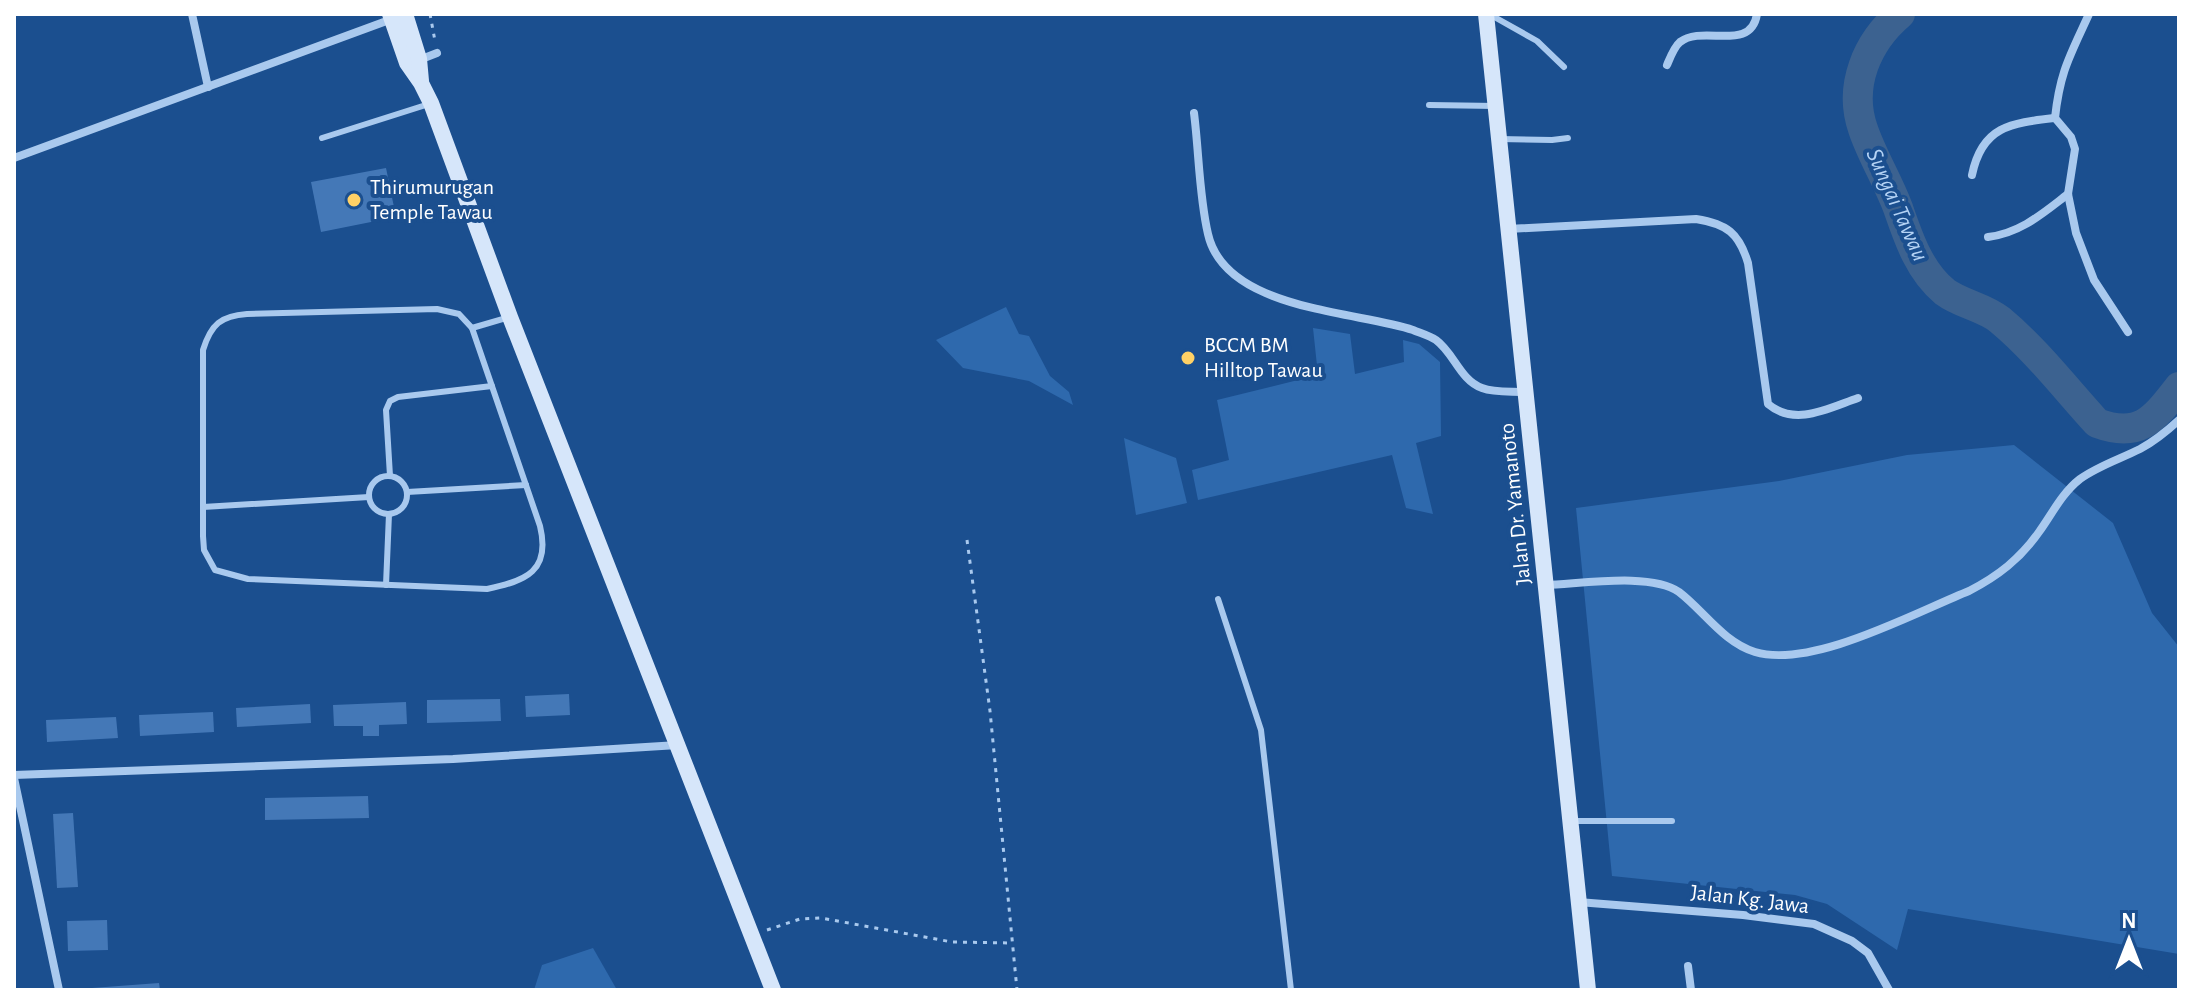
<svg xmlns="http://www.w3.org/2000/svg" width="2193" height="1004" font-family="'Alegreya Sans',sans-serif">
<rect width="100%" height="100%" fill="#1b4f8f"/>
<g fill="#2e69ad">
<path d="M1006,307l13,27 10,2 21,40 19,16 4,13 -44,-24 -66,-13 -27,-28z"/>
<path d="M1313,328l37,6 5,40 49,-12 -1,-22 16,4 21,18 1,74 -25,7 17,71 -27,-6 -14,-53 -194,45 -6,-30 37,-10 -12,-60 101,-25z"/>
<path d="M1124,438l52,20 11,45 -51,12z"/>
<path d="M2014,445l99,78 39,90 27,34v307l-271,-45 -11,41 -70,-46 -32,-9 -183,-19 -36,-368 203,-27 128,-26z"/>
<path d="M593,948l24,42h-83l8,-25z"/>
</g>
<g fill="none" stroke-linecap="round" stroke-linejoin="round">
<path stroke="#3c6290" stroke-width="30" d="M1900,14c-33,28 -52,72 -37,115 9,27 25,52 35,79 10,29 21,63 47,84 16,12 39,15 55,28 36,30 65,68 97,103 43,16 57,-4 82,-36"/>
</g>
<g fill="#4478b7">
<path d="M386,168l10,49 -75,15 -10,-50z"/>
<path d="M569,694l1,21 -44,2 -1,-21z"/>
<path d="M500,699l1,22 -74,2v-23z"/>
<path d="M406,702l1,22 -28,1v11h-16v-10h-29l-1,-21z"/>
<path d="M310,704l1,19 -74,4 -1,-19z"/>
<path d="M213,712l1,20 -74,4 -1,-21z"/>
<path d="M116,717l2,21 -71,4 -1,-22z"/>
<path d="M368,796l1,22 -104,2v-22z"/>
<path d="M73,813l5,74 -21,1 -4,-74z"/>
<path d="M107,920l1,30 -40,1 -1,-30z"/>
<path d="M159,983l1,7h-67l-1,-2z"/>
</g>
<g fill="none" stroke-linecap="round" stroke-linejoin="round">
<g stroke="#a9c9ee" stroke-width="3" stroke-dasharray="4 6" stroke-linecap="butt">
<path d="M430,14l5,27"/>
<path d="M967,540l23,171 27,279"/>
<path d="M767,930l33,-11 21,-1 131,24 60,1"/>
</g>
<g stroke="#a9c9ee" stroke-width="6">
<path d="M1489,14l48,27 27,26"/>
<path d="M1429,105l67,1"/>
<path d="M322,138l107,-34"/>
<path d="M1499,139l53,1 16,-2"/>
<path d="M437,309l22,5 13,14 68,198c11,45 -14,55 -53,63l-239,-10 -33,-9 -11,-20 -1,-14v-186c8,-26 18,-34 44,-36z"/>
<path d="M472,328l38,-11"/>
<circle cx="388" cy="495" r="19"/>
<path d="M390,476l-4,-66 4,-9 8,-4 94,-11"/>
<path d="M407,492l119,-7"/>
<path d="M203,507l166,-10"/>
<path d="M386,585l3,-71"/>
<path d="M1218,599l43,131 30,260"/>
<path d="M1573,821h99"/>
</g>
<g stroke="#a9c9ee" stroke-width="8">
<path d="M192,14l16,73"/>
<path d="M2089,14c-19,42 -29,57 -34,104l16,19 4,12 -7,45 8,39 18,47 34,52"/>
<path d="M419,60l18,-7"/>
<path d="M1667,65c3,-7 7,-18 13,-23 23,-18 71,11 77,-28"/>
<path d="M1194,113c5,39 5,83 14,121 17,76 147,77 205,96 7,3 17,6 23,10 18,13 24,40 46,48 13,5 29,3 43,4"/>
<path d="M14,158l378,-139"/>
<path d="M1972,175c10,-49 39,-52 83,-57"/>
<path d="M1508,229l188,-10c31,5 43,14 52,44l20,141c27,23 61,4 90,-6"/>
<path d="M1988,237c33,-4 55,-24 80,-43"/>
<path d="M1546,585c34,-1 105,-13 133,7 25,19 44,50 76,60 57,17 159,-39 214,-61 29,-15 51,-32 70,-59 13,-18 23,-39 41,-53 18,-13 40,-20 60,-30 15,-8 27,-18 39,-29"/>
<path d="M14,775l439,-16 225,-14"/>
<path d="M14,778l45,212"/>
<path d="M1578,902l165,13 71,9 38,17 16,12 21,37"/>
<path d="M1688,966l3,24"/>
</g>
<g stroke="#d6e6fa" stroke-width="16">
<path d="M390,14l17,49 14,20 10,20 79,214 263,673"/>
<path d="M405,14l14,45 2,22"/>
<path d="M1486,14l102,976"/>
</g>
</g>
<g fill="#ffd166" stroke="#1b4f8f" stroke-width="3">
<circle cx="354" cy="200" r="8"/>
<circle cx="1188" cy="358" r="8"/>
</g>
<g text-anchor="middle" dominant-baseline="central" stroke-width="8" stroke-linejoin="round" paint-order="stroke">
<g font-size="22" fill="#fff" stroke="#1b4f8f" text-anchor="start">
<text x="370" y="187">Thirumurugan<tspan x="370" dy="25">Temple Tawau</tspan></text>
<text x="1204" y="345">BCCM BM<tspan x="1204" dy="25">Hilltop Tawau</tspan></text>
</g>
<g font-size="22" fill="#fff" stroke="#1b4f8f">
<text transform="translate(1515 504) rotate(-96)">Jalan Dr. Yamanoto</text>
<text transform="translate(1750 899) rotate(7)">Jalan Kg. Jawa</text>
</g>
<g font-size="24" font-style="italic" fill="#b5d3f5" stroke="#1b4f8f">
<text transform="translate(1897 205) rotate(66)">Sungai Tawau</text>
</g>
</g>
<rect width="2193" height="1004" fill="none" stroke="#ffffff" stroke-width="32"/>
<g transform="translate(2129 940)" stroke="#1b4f8f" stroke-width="6" paint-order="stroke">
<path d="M0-6L14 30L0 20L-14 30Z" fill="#ffffff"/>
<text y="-12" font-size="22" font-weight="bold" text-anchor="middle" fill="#ffffff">N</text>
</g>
</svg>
